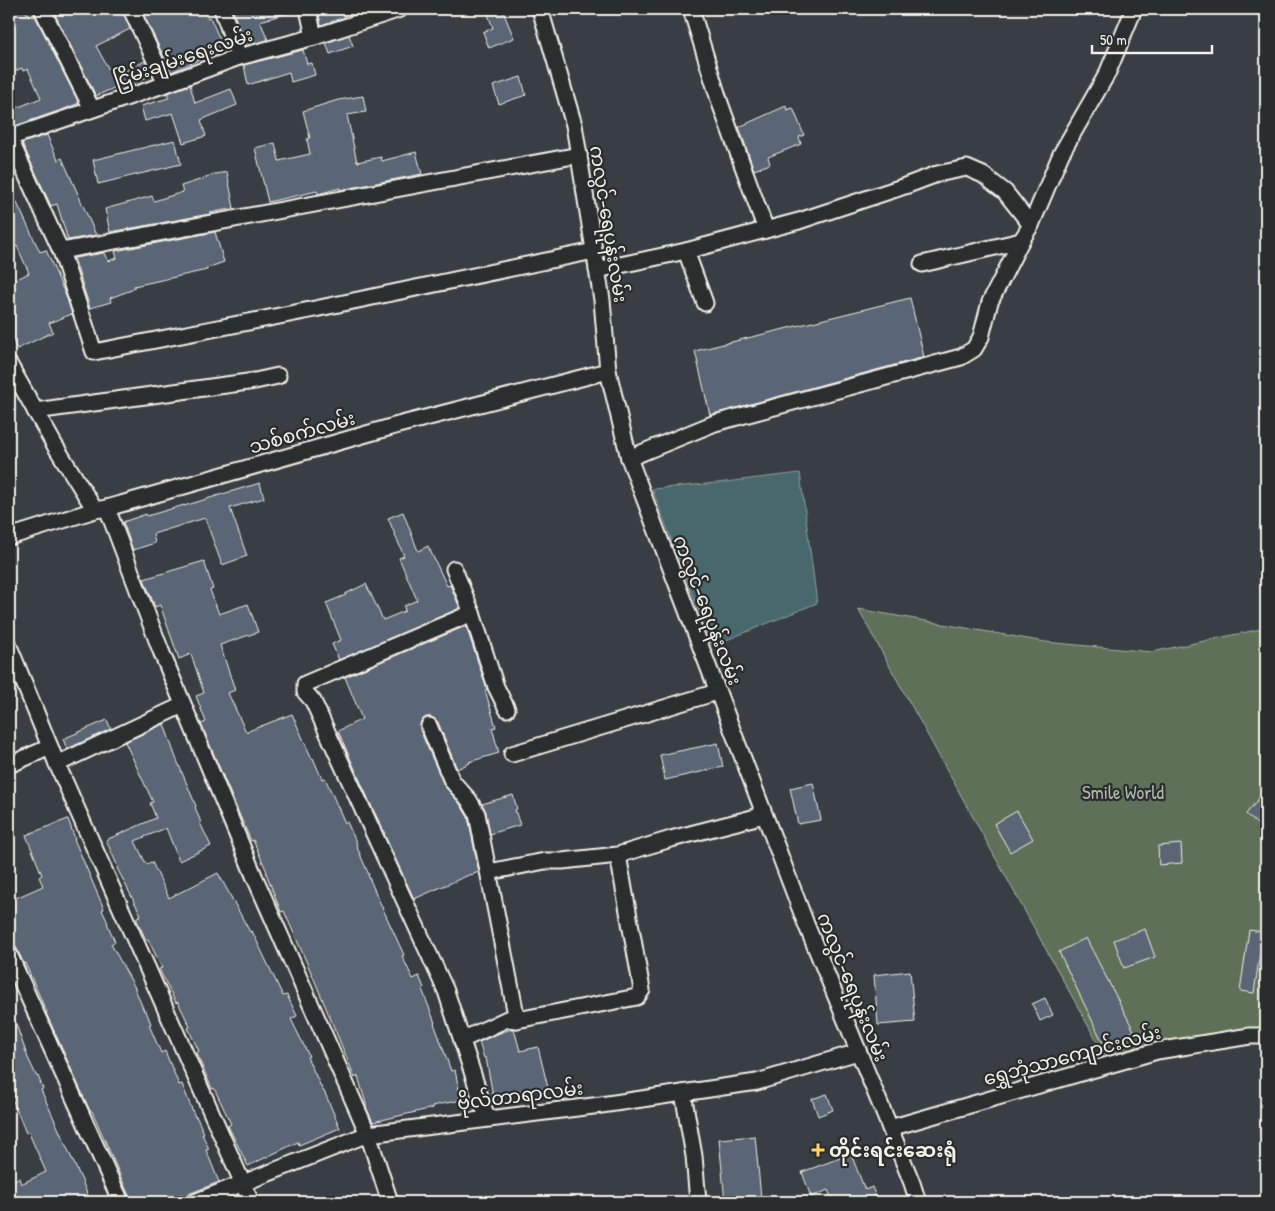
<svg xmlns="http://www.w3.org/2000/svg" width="1275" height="1211" font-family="'Patrick Hand','Noto Sans Myanmar',sans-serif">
<rect width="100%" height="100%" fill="#383e43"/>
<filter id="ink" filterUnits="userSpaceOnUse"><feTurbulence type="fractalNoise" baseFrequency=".02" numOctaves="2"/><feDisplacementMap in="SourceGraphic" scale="10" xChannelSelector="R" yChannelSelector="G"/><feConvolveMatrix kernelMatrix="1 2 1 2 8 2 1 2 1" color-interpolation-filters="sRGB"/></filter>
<g filter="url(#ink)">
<path fill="#5e7059" stroke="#a9b0a0" d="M858,609l187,33 107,10 114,-24v410l-160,20z"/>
<path fill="#4a676d" stroke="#8e9e9e" d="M800,473l17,130 -105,43 -60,-157 65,-6z"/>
<g fill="#5a6575" stroke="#f4f1e8">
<path d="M9,9h16l2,5 2,-1 2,4 4,-1 44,87 -12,5 -58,20v-17l32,-13 -13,-29 -5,2 -1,-3 -13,6z"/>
<path d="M52,9h70l8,20 -34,17 22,40 -22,10z"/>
<path d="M141,9h62l4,9 3,-1 14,32 -53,23z"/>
<path d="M241,9h48v4l-29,8 8,19 -23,6 -12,-35z"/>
<path d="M318,9h26l1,8 -24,8z"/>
<path d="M486,9h16l12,29 -25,10 -6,-16 10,-4z"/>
<path d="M349,35l4,11 -23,8 -4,-11z"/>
<path d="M303,50l4,14 5,-1 3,12 -24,7 -2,-10 -41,13 -4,-20z"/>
<path d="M145,61l6,14 -27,13 -7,-13z"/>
<path d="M521,77l5,18 -27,9 -6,-18z"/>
<path d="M190,85l5,18 36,-14 6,16 -36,15 5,16 -23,7 -10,-30 -28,8 -4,-15 28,-8 -2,-5z"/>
<path d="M363,96l3,16 -19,3 10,47 24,-5 1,4 34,-9 6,22 -82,16v-2l-22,6 -1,-3 -49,11 -13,-54 20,-5 4,18 31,-7 -3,-15 3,-1 -7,-27 35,-11z"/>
<path d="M786,106l1,4 6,-2 11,27 -5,2 2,7 -33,13 2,7 -16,6 -15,-43z"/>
<path d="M47,135l11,25 4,-2 34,77 -28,5 -11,-36 -6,2 -29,-63z"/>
<path d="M175,140l6,24 -83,20 -5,-24z"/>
<path d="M227,172l7,36 -24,5v1l-100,18 -5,-23 47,-13 2,5 29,-9 -2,-6 28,-9v-1l7,-2z"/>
<path d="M9,186l31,66 6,-2 22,51 4,13 -23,9 4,9 -36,17 -8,-16v-50l20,-10 -12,-27 -4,2 -4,-9z"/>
<path d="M215,232l9,30 -17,6v2l-73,16v3l-24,9 1,4 -21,6 -16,-50 30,-5 4,8 9,-3 -2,-7z"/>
<path d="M910,298l14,59 -214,58 -15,-64z"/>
<path d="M260,483l4,15 -34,10 17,48 -25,9 -17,-47 -52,16 2,9 -22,7 -10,-28 23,-8 1,2 37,-11v1l42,-13z"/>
<path d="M403,512l15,39 10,-5 19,40 3,-1 10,23 -121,52 -7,-16 9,-4 -15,-37 20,-8 -1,-1 21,-10 17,36 22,-9 -1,-5 13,-6 -18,-42 5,-2 -16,-38z"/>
<path d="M204,561l9,28 -3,1 9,24 29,-10 10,28 -38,13 15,45 -7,3 18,39 46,-18 20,45 1,-1 9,21 3,-1 20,45 2,-1 10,22 -1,1 13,30h-1l9,21 27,59 -2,1 11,23 6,-3 5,12 -2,1 13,34h-1l17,48 4,-1 6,30 -29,6 1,2 -60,14 -7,-15v-3l-8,-28 -3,2 -41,-99 -30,-68 -3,1 -15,-39 1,-1 -14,-32 -2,1 -11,-25 -39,-92 5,-2 -10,-26 8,-3 -13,-39 -12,5 -19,-54 -5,2 -11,-28z"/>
<path d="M466,626l21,63 -2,1 11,37 -4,1 7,25 -30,9 1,1 -13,6 -19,-47 -3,-3 -4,-2h-5l-5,4 -1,4v5l24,55 16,19 8,13 11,55 -8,3v-1l-57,25 -30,-65h1l-14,-29 -33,-74 24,-12 -17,-42z"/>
<path d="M107,720l4,9 -44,20 -4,-10z"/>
<path d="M164,724l12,34 20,48 -1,1 6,16h-1l11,23 -32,15 -13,-33 -31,13 11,23 6,-2 17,36 49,-25 32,59 2,-1 31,65 4,-1 10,21 -6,3 18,37 -2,1 16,34h1l16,37 -41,17 -1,-3 -50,24 -20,-40 3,-2 -17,-36 -2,1 -6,-14 -10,-22 3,-2 -11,-23 2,-1 -12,-25 -2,1 -17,-34 3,-1 -14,-29 -2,1 -10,-22 5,-3 -24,-47 1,-1 -12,-27 50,-22 -6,-15 3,-1 -28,-60z"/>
<path d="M718,743l5,24 -58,13 -5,-25z"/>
<path d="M813,783l8,37 -23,4 -8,-36z"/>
<path d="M1266,790v42l-20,-18z"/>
<path d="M513,795l4,14 -2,1 5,15 -30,9 -4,-22 -4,-8z"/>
<path d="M1017,811l16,28 -23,13 -16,-28z"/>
<path d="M68,819l7,20h-1l30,70 -2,1 6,13h-1l8,19 -4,2 23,42 10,25h2l5,13 -2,1 12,28 4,-2 14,34 3,-1 13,33 1,-1 8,17 -2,1 7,15 -3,1 13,32 -36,14 -1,-2 -19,8h-33v-4l-38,-87h-2l-44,-98h1l-22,-50 -1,1 -15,-32v-31l34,-15 -4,-9 3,-2 -16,-40z"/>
<path d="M1181,844l1,19 -23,2 -1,-19z"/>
<path d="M1145,929l10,28 -31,11 -10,-28z"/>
<path d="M1249,930l14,2 -9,61 -14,-2z"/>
<path d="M1086,938l48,93 -30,14 -45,-93z"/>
<path d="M910,971l5,51 -37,3 -4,-50z"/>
<path d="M1045,998l8,17 -13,6 -8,-17z"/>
<path d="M11,1010l17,48 9,19 1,-1 5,13 -2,1 42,93 7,19h-81v-20l10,-4 2,6 25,-12 -18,-41 -2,2 -13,-32 -4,2v-92z"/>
<path d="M512,1029h2l6,22 18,-4 10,41 -25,5v-3l-30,6 -7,-38h-2l-5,-16 23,-10z"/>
<path d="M827,1094l6,16 -15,6 -6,-17z"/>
<path d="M755,1136l6,62 -36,4 -6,-63z"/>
<path d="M851,1154l14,36 7,-3 6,15h-45l-5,-12 -17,7 -9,-25z"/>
</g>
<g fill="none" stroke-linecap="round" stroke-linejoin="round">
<defs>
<g id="minor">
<path d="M42,9l50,100"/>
<path d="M131,9l35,75"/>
<path d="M222,9l17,48"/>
<path d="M308,9l6,28"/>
<path d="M540,9l34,116 28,175 6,71 21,87 177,466 84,204 22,55 6,19"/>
<path d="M691,9l29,94 46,127"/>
<path d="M9,137l52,114 33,101 216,-42 284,-59"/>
<path d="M9,138l157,-54 73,-27 75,-20 86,-28"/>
<path d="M61,251l518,-96"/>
<path d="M686,251l19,52"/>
<path d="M922,264l99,-23"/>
<path d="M597,270l89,-19 113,-30 106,-35 32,-12 30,-6 16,7 22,17 26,33"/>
<path d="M9,364l45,80 41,66"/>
<path d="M35,411l220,-30 23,-5"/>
<path d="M629,458l86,-35 246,-66 13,-8 7,-12 9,-35 31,-61 10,-16 30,-71 46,-80 27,-65"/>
<path d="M107,508l54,143 94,227 113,256 22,68"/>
<path d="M9,537l86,-27 12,-2 291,-83 210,-54"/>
<path d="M454,569l18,44 24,74 11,22"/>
<path d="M472,613l-167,71v8l8,9 133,290 41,127"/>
<path d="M9,646l48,118 194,438"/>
<path d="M429,726l23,55 17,19 8,14 40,206"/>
<path d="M512,754l205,-62"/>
<path d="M57,764l126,-59"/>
<path d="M9,765l41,-18"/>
<path d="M489,872l56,-11h17l56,-6 53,-16 93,-24"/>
<path d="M9,954l112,248"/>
<path d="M462,1040l45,-21 10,1 120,-23 5,-7 -24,-135"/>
<path d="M683,1093l11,63 4,46"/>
<path d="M890,1128l267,-77 93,-15h16"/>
<path d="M195,1202l173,-68 233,-29 156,-23 101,-30"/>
</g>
</defs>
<use href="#minor" stroke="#f4f1e8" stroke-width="19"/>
<use href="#minor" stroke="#2a2d2e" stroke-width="15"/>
</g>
</g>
<path fill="#ffd166" stroke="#2a2d2e" stroke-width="2" d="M815.5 1142.5h5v5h5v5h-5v5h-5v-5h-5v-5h5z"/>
<g text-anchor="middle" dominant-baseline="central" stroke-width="4.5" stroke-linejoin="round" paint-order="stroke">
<g font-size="19" fill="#f4f1e8" stroke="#2a2d2e">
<text transform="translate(183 57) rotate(-19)">ငြိမ်းချမ်းရေးလမ်း</text>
<text transform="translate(609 224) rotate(81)">ကလွင်-ရေပုန်းလမ်း</text>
<text transform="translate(302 432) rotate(-16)">သစ်စက်လမ်း</text>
<text transform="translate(708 610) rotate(69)">ကလွင်-ရေပုန်းလမ်း</text>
<text transform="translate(853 987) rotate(68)">ကလွင်-ရေပုန်းလမ်း</text>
<text transform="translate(1072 1055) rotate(-15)">ရွှေဘုံသာကျောင်းလမ်း</text>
<text transform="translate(520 1095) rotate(-7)">ဗိုလ်တာရာလမ်း</text>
</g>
<g font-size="19" fill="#b0b7a8" stroke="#2a2d2e">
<text x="1123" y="792">Smile World</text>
</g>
<g font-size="19" font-weight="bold" fill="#f4f1e8" stroke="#2a2d2e" text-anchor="start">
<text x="829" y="1150">တိုင်းရင်းဆေးရုံ</text>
</g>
</g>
<rect width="1275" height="1211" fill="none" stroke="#2a2d2e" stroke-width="30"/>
<rect x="15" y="15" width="1245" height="1181" fill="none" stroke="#f4f1e8" stroke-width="2" filter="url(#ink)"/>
<path d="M1092 45v8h120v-8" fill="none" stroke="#f4f1e8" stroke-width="2.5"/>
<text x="1100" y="45" font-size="15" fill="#f4f1e8" stroke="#2a2d2e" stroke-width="4" paint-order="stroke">50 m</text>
</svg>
